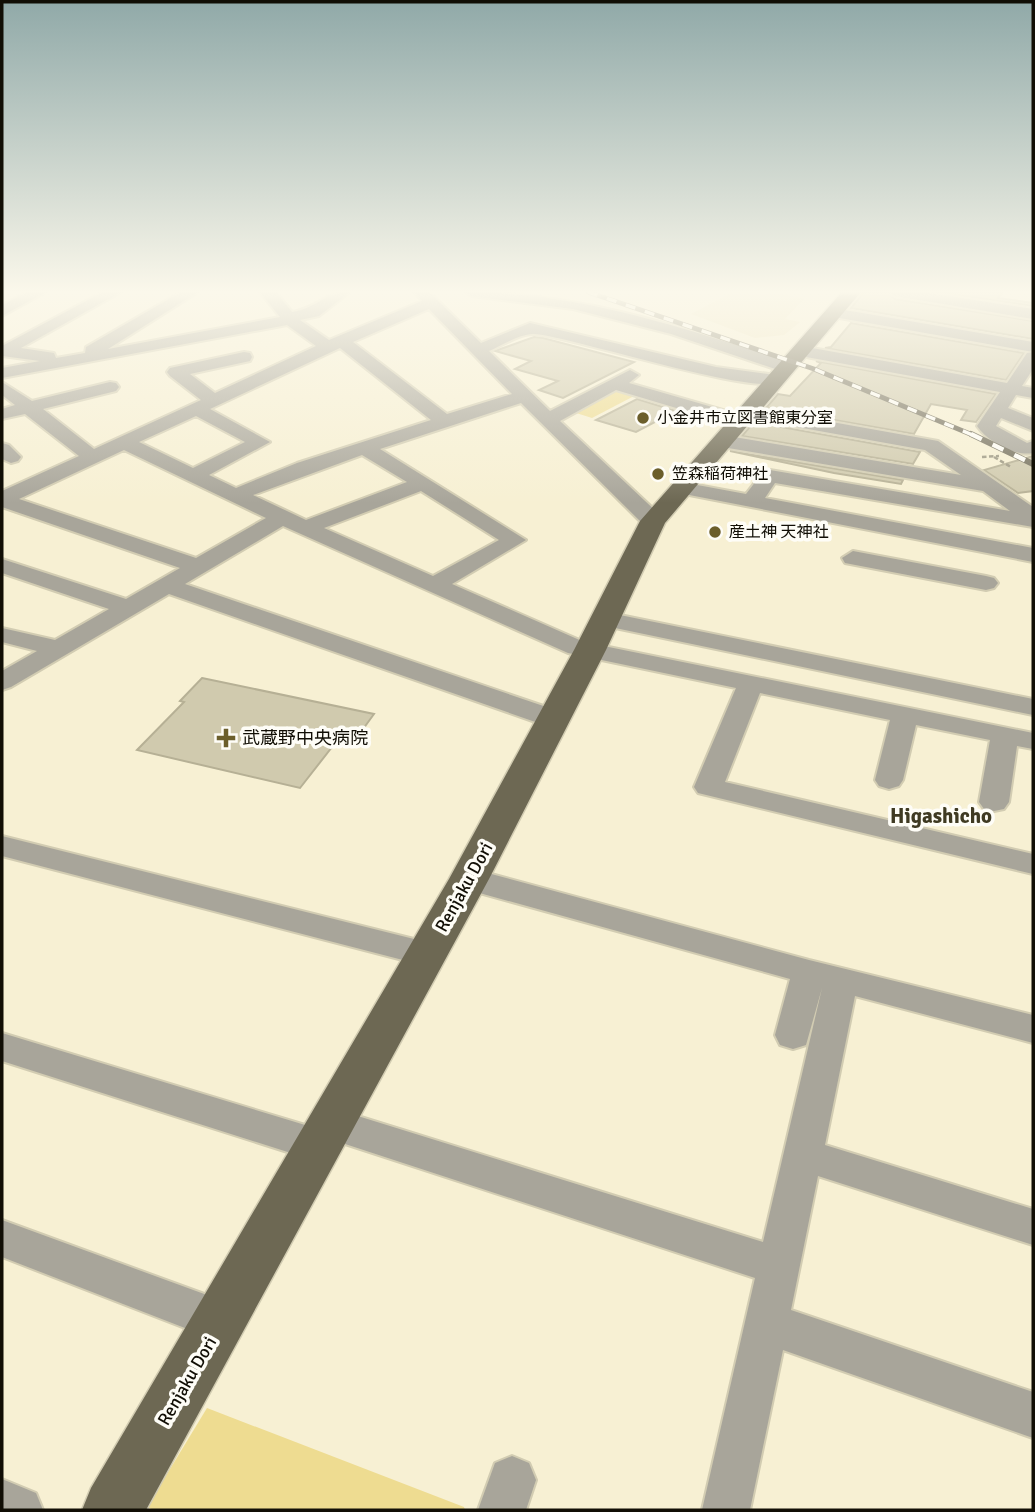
<svg xmlns="http://www.w3.org/2000/svg" width="1035" height="1512" font-family="Signika,'Noto Sans JP',sans-serif">
<rect width="100%" height="100%" fill="#f7f0d3"/>
<path fill="#eee5c1" d="M733,292h39l32,7 -19,20 15,3 -16,13 -29,3 -64,-24z"/>
<g fill="#eedc91">
<path d="M617,390l19,5 -44,23 -19,-6z"/>
<path d="M207,1408l257,99 1,3h-311l-7,-3z"/>
</g>
<g fill="#d0caae" stroke="#b6b095" stroke-width="2">
<path d="M864,292h22l9,7 138,22v18l-182,-31z"/>
<path d="M938,292h65l-5,6 35,5v3z"/>
<path d="M851,323l173,30 -18,27 -181,-32 6,-1z"/>
<path d="M534,337l9,1 91,24 -71,36 -24,-8 19,-9 -43,-12 16,-8 -36,-10z"/>
<path d="M816,361l180,33 -20,28 -15,-2 6,-10 -36,-6 -17,30 -148,-26 12,-14 12,2 31,-33z"/>
<path d="M637,399l39,12 -40,21 -40,-12z"/>
<path d="M754,422l166,30 -7,12 -171,-28z"/>
<path d="M730,451l173,29 -2,4 -67,-11z"/>
<path d="M1033,456v35l-15,2 -34,-23z"/>
<path d="M202,678l172,36 -16,22 -15,-3 -43,55 -163,-38 47,-48 -4,-1z"/>
</g>
<g fill="none" stroke-linecap="round" stroke-linejoin="round">
<defs>
<g id="minor">
<path d="M28,292h18l-44,24v-11z"/>
<path d="M103,292h18l-100,56 33,5 2,5 29,-5 1,-6 95,-55h17l-90,57 172,-32 -20,-25h16l16,20c26,-4 32,-20 58,-20l-31,24 -19,4 29,20 93,-39 -8,-9h15l52,51 49,-20 186,44 60,8 9,5c-18,21 -214,-44 -251,-46 -13,-1 -33,12 -45,17l61,60 80,-41 9,5 -10,8 111,32 2,-6 6,-2 190,34 95,66v20l-258,-44 -10,15 268,50v14l-359,-70 -3,-4 3,-4 7,-2 65,12 17,-22 7,-2 240,41 -27,-20 -261,-44 -10,-6 10,-6 239,40 -36,-25 -178,-32v7l-7,2 -124,-37 -56,31 101,95 3,5 -3,5h-16l-124,-123 -141,46 146,91 -74,44 132,58 449,91v16l-16,-3 -8,56 -5,7 -10,2 -10,-2 -5,-7 11,-62 -74,-15 -13,55 -4,6 -10,3 -10,-3 -4,-6 15,-60 -130,-27 -35,89 308,72v20l-335,-81 -4,-6 42,-99 -168,-35 -285,-127 -98,58 379,129 3,6 -3,6h-20l-375,-131 -158,93 -9,3v-19l35,-20 -35,-9v-14l53,12 54,-31 -107,-36v-14l124,40 54,-31 -178,-61v-16l77,-35 -54,-42 -23,5v-10l13,-4 -13,-10v-13l30,19 78,-19 6,1 3,4 -3,4 -73,18 51,40 107,-49 -31,-24 -3,-4 3,-4 74,-16 6,1 2,4 -2,4 -60,13 25,19 101,-47 -29,-21 -285,53v-10l38,-7 -38,-5v-10zM429,309l83,85 -65,20 -94,-72zM340,348l91,72 -134,43 -61,25 -27,-13 61,-33 -60,-33zM196,416l49,26 -52,26 -54,-26zM124,450l142,68 -70,40 -177,-59zM362,455l45,27 -101,38 -53,-25zM421,491l78,49 -66,36 -109,-48z"/>
<path d="M465,292c115,0 219,36 328,71l3,4 -9,5 -6,-1 -110,-37 -98,-25 -101,-13z"/>
<path d="M888,292h34l111,17v10l-138,-23z"/>
<path d="M833,308l200,34v10l-205,-36 -3,-3z"/>
<path d="M801,346l206,37 20,-30 6,-1v17l-11,17 11,2v10l-17,-3 -8,13 25,10v13l-32,-13 -5,8 31,17 6,-2v12c-18,4 -46,-12 -56,-27l23,-34 -205,-37v-8z"/>
<path d="M2,443l7,2 12,12 -3,4 -7,2 -9,-4z"/>
<path d="M853,551l133,25 8,2 4,5 -4,5 -8,2 -141,-27 -3,-5z"/>
<path d="M605,612l428,87v16l-437,-91 -3,-5 3,-5z"/>
<path d="M2,836l436,109 5,9 -5,9 -12,3 -424,-110z"/>
<path d="M469,868l340,92 224,55v28l-178,-47 -30,149 208,64v36l-215,-69 -27,134 242,82v46l-250,-88 -33,160h-48l53,-232 -419,-137 2,5 -5,12 -14,4 -317,-101v-28l313,95 -2,-4 5,-11 14,-5 431,134 59,-254 -16,57 -13,4 -13,-4 -5,-10 15,-56 -332,-92 -5,-8 5,-8z"/>
<path d="M2,1220l235,86 6,15 -6,15 -16,6 -219,-85z"/>
<path d="M512,1456l17,7 7,17 -10,30h-48l17,-47z"/>
<path d="M2,1479l34,14 7,17h-41z"/>
</g>
<path id="major" d="M842,292h19l-196,231 -59,127 -117,229 -343,631h-64l9,-22 358,-609 125,-229 66,-129z"/>
</defs>
<use href="#minor" stroke="#d2ccb2" stroke-width="4"/>
<use href="#major" stroke="#d2ccb2" stroke-width="3"/>
<g stroke="#9c9782" stroke-width="2.5" stroke-dasharray="4.5 2.5" stroke-linecap="butt">
<path d="M982,457l17,-1"/>
<path d="M994,457l17,10"/>
</g>
<use href="#minor" fill="#a8a59a" fill-rule="evenodd"/>
<use href="#major" fill="#6d6853" fill-rule="evenodd"/>
<defs>
<path id="rail-far1" d="M588,292l226,77 161,67"/>
<path id="rail" d="M971,434l62,30"/>
</defs>
<use href="#rail-far1" stroke="#75705e" stroke-width="5"/>
<use href="#rail" stroke="#75705e" stroke-width="6"/>
<use href="#rail-far1" stroke="#fefdf7" stroke-width="3.5" stroke-dasharray="10" stroke-linecap="butt"/>
<use href="#rail" stroke="#fefdf7" stroke-width="4.5" stroke-dasharray="12" stroke-linecap="butt"/>
</g>
<linearGradient id="sky" x2="0" y2="1"><stop stop-color="#90a9a8"/><stop offset="0.58" stop-color="#fbf8eb"/><stop offset="1" stop-color="#fbf8eb" stop-opacity="0"/></linearGradient>
<rect width="1035" height="503" fill="url(#sky)"/>
<g fill="#6b5e2b" stroke="#fefdf7" stroke-width="2.5">
<circle cx="643" cy="418" r="7"/>
<circle cx="658" cy="474" r="7"/>
<circle cx="715" cy="532" r="7"/>
<path d="M222.5 727.5h7v7h7v7h-7v7h-7v-7h-7v-7h7z"/>
</g>
<g text-anchor="middle" dominant-baseline="central" stroke-width="7" stroke-linejoin="round" paint-order="stroke">
<g font-size="16" fill="#110e05" stroke="#fefdf7" text-anchor="start">
<text x="657" y="418">小金井市立図書館東分室</text>
<text x="672" y="474">笠森稲荷神社</text>
<text x="729" y="532">産土神 天神社</text>
</g>
<g font-size="18" fill="#110e05" stroke="#fefdf7" text-anchor="start">
<text x="242" y="738">武蔵野中央病院</text>
</g>
<g font-size="18" fill="#110e05" stroke="#fefdf7">
<text transform="translate(464 887) rotate(-61)">Renjaku Dori</text>
<text transform="translate(187 1381) rotate(-60)">Renjaku Dori</text>
</g>
<g font-size="21" font-weight="bold" fill="#3f3a22" stroke="#fefdf7">
<text x="941" y="816">Higashicho</text>
</g>
</g>
<rect width="1035" height="1512" fill="none" stroke="#110e05" stroke-width="7"/>
</svg>
